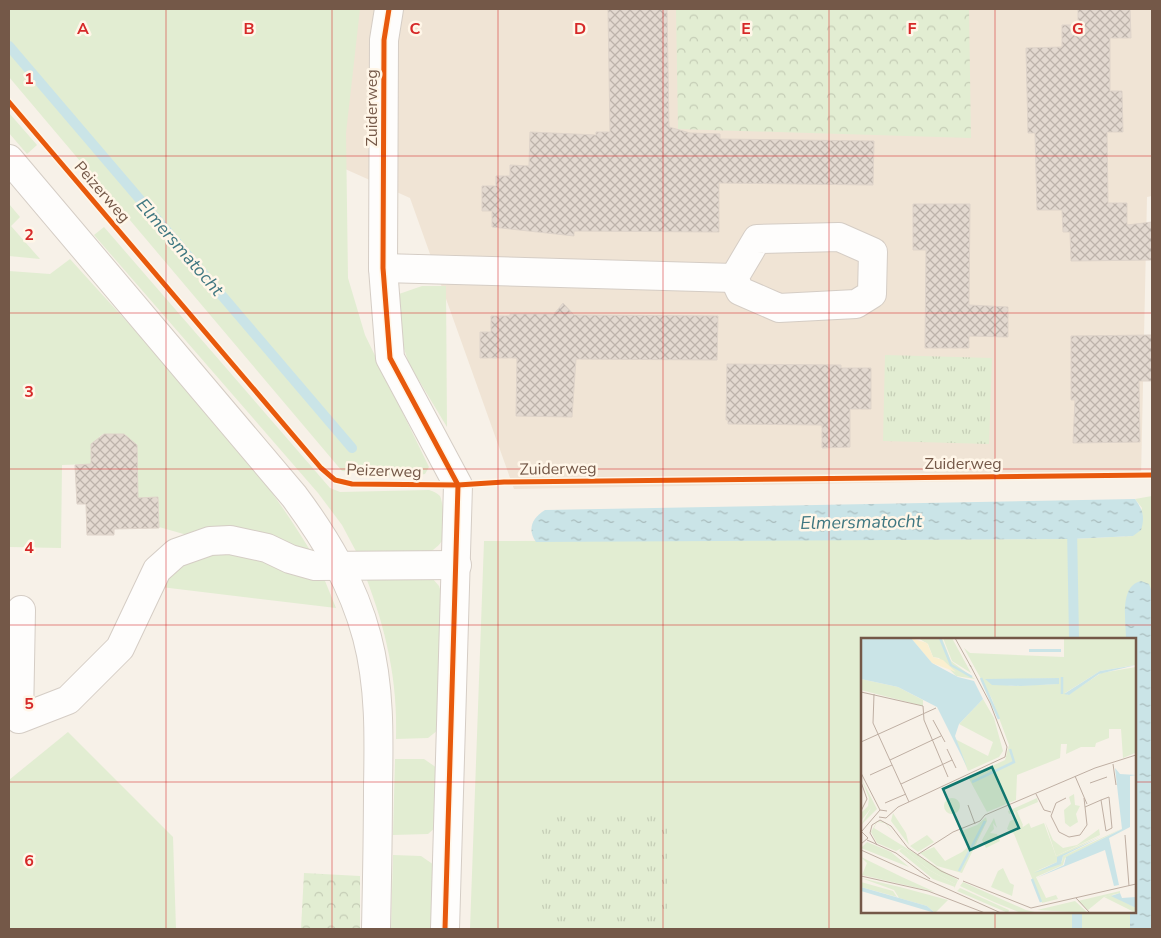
<svg xmlns="http://www.w3.org/2000/svg" width="1161" height="938" font-family="'Nunito Sans',sans-serif">
<defs>
<pattern id="forest-crowns" width="20" height="18" patternUnits="userSpaceOnUse" patternTransform="scale(1.25)"><rect width="20" height="18" fill="#e2edd2"/><path d="M2 6a3 3 0 1 1 6 0M12 15a3 3 0 1 1 6 0" fill="none" stroke="#c5cdb6"/></pattern>
<pattern id="park-tufts" width="24" height="20" patternUnits="userSpaceOnUse" patternTransform="scale(1.25)"><rect width="24" height="20" fill="#e2edd2"/><path d="M3 7l-1-3M5 7V3M7 7l1-3M15 17l-1-3M17 17v-4M19 17l1-3" fill="none" stroke="#c5cdb6"/></pattern>
<pattern id="water-ripples" width="26" height="14" patternUnits="userSpaceOnUse" patternTransform="scale(1.25)"><rect width="26" height="14" fill="#cae4e7"/><path d="M2 4q2-2 4 0t4 0M15 11q2-2 4 0t4 0" fill="none" stroke="#a9bcbd"/></pattern>
<pattern id="building-cross-hatch" width="8" height="8" patternUnits="userSpaceOnUse" patternTransform="scale(1.25)"><rect width="8" height="8" fill="#e3d9d0"/><path d="M0 0l8 8M0 8l8-8" fill="none" stroke="#bdb3ab"/></pattern>
</defs>
<rect width="100%" height="100%" fill="#f7f1e8"/>
<path fill="#f0e4d5" d="M9,9h1143v187l-5,1 -6,281 -627,11 -104,-291 -401,-179z"/>
<g fill="#e2edd2" fill-rule="evenodd">
<path d="M9,9h351l-14,124 2,145 17,57 64,132 -4,7 -16,3 -67,-6 -333,-394z"/>
<path d="M9,113l28,32 -10,9 -18,-21z"/>
<path d="M9,204l11,13 -9,9 29,33 -31,-3z"/>
<path d="M104,227l226,261 10,4 89,-2c4,1 8,3 11,6 3,6 6,34 4,41 -3,7 -8,11 -14,15l-71,5 -17,-32 -24,-32 -224,-258z"/>
<path d="M70,259c85,95 179,187 244,298l-127,-22 -28,-8 -1,-25 -4,-4h-16l-1,-53 -8,-1 -1,-7 -4,-3h-21l-4,3v8h-8v19l-29,1 -1,83 -52,-1v-276l41,3z"/>
<path d="M422,286h24l1,141 -38,-63 -10,-31v-39z"/>
<path d="M1152,496v433h-485v-119h-125v119h-72l14,-388 587,-2 62,-3 9,-28 -7,-9zM862,639h273v273h-273z"/>
<path d="M221,550l102,26 13,32 -175,-21 4,-15z"/>
<path d="M365,575l67,3 7,8 3,9 -4,135 -10,8 -32,1c2,-58 -10,-110 -31,-164z"/>
<path d="M68,732l105,105 3,92h-167v-149z"/>
<path d="M395,759h29l13,9 -1,59 -8,7 -35,1z"/>
<path d="M393,855l28,1 13,9 1,64h-44z"/>
</g>
<g fill="url(#forest-crowns)">
<path d="M676,9h293l2,129 -293,-9z"/>
<path d="M304,873l56,3v53h-59z"/>
</g>
<g fill="url(#park-tufts)">
<path d="M885,355l107,3 -3,86 -106,-3z"/>
<rect x="542" y="810" width="125" height="119"/>
</g>
<g fill="url(#water-ripples)">
<path d="M1135,499c8,11 10,18 6,31l-8,6 -62,3 -535,3c-9,-13 -4,-24 9,-32z"/>
<path d="M1141,581l8,3 3,8v337h-22v-17h5v-273h-9c0,-18 -7,-53 15,-58z"/>
</g>
<g fill="none" stroke-linecap="round" stroke-linejoin="round">
<g stroke="#cae4e7" stroke-width="10">
<path d="M9,46l343,402"/>
<path d="M1072,527l2,112"/>
<path d="M1077,912v17"/>
</g>
</g>
<g fill="url(#building-cross-hatch)" stroke="#dfd4ca">
<path d="M608,9h59l2,118 21,6 30,1v5l154,2 -1,44 -154,-2v49l-145,-1v5l-82,-9v-16h-10v-25h14v-10h14v-11l19,1 1,-34 66,3v-3h14z"/>
<path d="M1078,9h52l1,29h-21v53h12l1,41h-16l1,71h19v22l25,-3v38l-81,1 -1,-29h-7l-1,-22h-25l-2,-77h-7l-2,-85 36,-1v-22h16z"/>
<path d="M913,204h57l-1,101 39,2v30l-39,-1v12h-44l1,-98h-13z"/>
<path d="M563,303l11,12 144,1 -1,44 -141,-1 -4,58 -56,-1 1,-58h-37v-26h11v-16h19v-2h44z"/>
<path d="M1152,335v46h-13l1,61 -67,1 2,-43h-4v-64z"/>
<path d="M727,364l114,1v3h30v41h-21v38l-28,1v-23l-94,-1v-4h-2z"/>
<path d="M104,434h20l13,11 1,53 20,-1 1,31 -45,1v6h-27l-1,-31h-9l-2,-39 16,-1v-20z"/>
</g>
<g fill="none" stroke-linecap="round" stroke-linejoin="round">
<defs>
<g id="minor">
<path d="M389,9l-5,31 -1,228 7,90 68,127 -13,444"/>
<path d="M9,159l285,337c32,43 59,88 73,141 13,49 12,100 11,151 0,47 -1,94 -2,141"/>
<path d="M839,237l34,15 -1,42 -16,10 -77,4 -39,-17 -6,-13 23,-39z"/>
<path d="M383,268l351,10"/>
<path d="M21,610l-2,109 49,-19 52,-52 37,-78 19,-17 34,-12 20,-1 37,8 23,11 25,7 142,-1"/>
</g>
</defs>
<use href="#minor" stroke="#d5cdc5" stroke-width="30"/>
<use href="#minor" stroke="#fefdfc" stroke-width="28"/>
<defs>
<g id="cycleway">
<path d="M389,9l-5,31 -1,228 7,90 68,127 -13,444"/>
<path d="M9,102l312,366 14,12 17,4 106,1 46,-3 648,-7"/>
</g>
</defs>
<use href="#cycleway" stroke="#fff6e8" stroke-width="8"/>
<use href="#cycleway" stroke="#e8590c" stroke-width="5"/>
</g>
<path fill="none" stroke="#d62828" stroke-width="1" stroke-opacity="0.55" d="M166,9v920M332,9v920M498,9v920M663,9v920M829,9v920M995,9v630M9,156h1143M9,313h1143M9,469h1143M9,625h1143M9,782h853M1135,782h17M995,912v17"/>
<g text-anchor="middle" dominant-baseline="central" stroke-width="5" stroke-linejoin="round" paint-order="stroke">
<g font-size="16" fill="#745848" stroke="#fff6e8">
<text transform="translate(372 108) rotate(-90)">Zuiderweg</text>
<text transform="translate(102 192) rotate(49)">Peizerweg</text>
<text x="963" y="464">Zuiderweg</text>
<text transform="translate(558 469) rotate(-1)">Zuiderweg</text>
<text transform="translate(384 471) rotate(2)">Peizerweg</text>
</g>
<g font-size="18" font-style="italic" fill="#3f7781" stroke="#fff6e8">
<text transform="translate(180 247) rotate(49)">Elmersmatocht</text>
<text transform="translate(861 522) rotate(-1)">Elmersmatocht</text>
</g>
</g>
<g transform="translate(861 638)">
<rect width="275" height="275" fill="#f7f1e8"/>
<path d="M57,0h24l9,23 24,18 -19,-3 -17,-18 -6,-1 -5,-13zM82,0h9l19,35 -19,-12zM203,0h72l-1,27 -35,6 -35,22 3,2 33,-22 35,-6 -1,86 -12,5 -2,-29h-12v9l-13,5 -1,4h-14l-15,7 1,-10h-6l-1,14 -43,17 -1,25 -29,12 -19,-35 37,-17 4,-15 -17,-46 -28,-51 6,5 94,4zM198,40l-1,6 -46,2 -26,-6zM0,41l37,8 25,13v6l-62,-16zM122,61l11,19 9,33 -4,6 -31,14 -13,-32 33,17 5,-14 -34,-18zM0,140l16,31 -16,16 10,-17 -10,13v-8l7,-7 1,-8zM213,156l1,11 5,1 -4,8 2,8 -8,5 -5,-4 -1,-13 7,-6 -2,-7zM32,175l13,20 3,12 -18,-24zM125,179l1,4 -25,52 -25,-7 -17,-13 14,-6 11,14 17,-9 7,-6 -10,-14 18,-7zM133,180l3,10 -4,-5 1,6 -4,4 7,1 3,7 -14,7 -4,-8zM156,180l6,9 6,-4 2,5 13,-5 12,33 46,-21 -45,23v4l-23,10 28,-10 1,-6 60,-28 -58,30 -2,7 -27,12 10,21 10,-3 2,4 -16,4 -28,-69 -7,-5 3,-8zM16,183l8,1 12,16 -12,-15 -8,-1 -3,6 84,52 -4,9 1,-5 -26,-14 -27,-22 -6,3 -19,-8 -6,-11zM66,197l7,7 -16,10 -8,-6zM6,204l24,10 18,15 -48,-19zM142,230l7,15 4,2 -2,11 -21,-9 7,-16zM0,240l39,9 48,13 -13,13 -8,-7 -28,-8 -5,-8zM0,244l32,9 4,6 -36,-10zM102,244l63,28 13,3h-18l-27,-11 -34,-16zM259,253v2l-16,4 -16,13 -10,-9zM214,263l13,12 -51,-3z" fill="#e2edd2" fill-rule="evenodd"/>
<path d="M83 168a8 8 0 1 1 16 0a8 8 0 1 1-16 0ZM176,160l1,4 -21,9 6,14 -4,4 -4,-17 -6,2 -1,-3zM184,184l8,18 10,8 14,-3 22,-16 1,6 -44,21zM41,210l27,22 26,14v3l-22,-8 -34,-28zM0,219l41,20 33,15 -73,-17 5,-12zM99,250l49,22 -1,3 -51,-22zM250,257l25,13v5l-32,-16z" fill="#e2edd2"/>
<path d="M50,0l16,5 6,14 10,3 13,12 -24,-9z" fill="#faefd0"/>
<path d="M0,0h50l21,25 26,14 16,4 9,18 -24,25 -4,12 12,31 -30,-60 -39,-20 -37,-8zM168,11h32v3h-32zM275,27l-37,9 -30,21 -5,-1 36,-23zM198,40v6l-38,2 -29,-1 -7,-6zM254,130l5,6 16,1 -6,1v51l-21,11 10,47 -5,1 -9,-36 -69,28 28,-13 2,-8 56,-28zM242,198l-40,20 -2,8 -27,9 23,-11v-5zM0,249l66,19 8,7 -74,-22zM259,255l2,5 14,-1v11l-25,-12z" fill="#cae4e7"/>
<path fill="none" stroke="#cae4e7" stroke-width="2.5" d="M79,0l11,27 21,12M120,40l18,41M201,56v-17M111,144l42,-20 -4,-13M98,233l26,-50M171,241l9,23"/>
<path fill="none" stroke="#bfafa3" stroke-width="1" d="M94,0l16,29M0,54l62,14 1,14 24,57M13,56l-1,29 36,79M72,82l12,22M0,104l75,-34M86,111l9,19M29,122l51,-24M252,126l3,21M0,135l19,37M9,137l22,-10M214,138l12,28M0,144l6,17 -6,12M229,145l17,-6M40,146l51,-24M175,156l8,16 7,2M248,159l3,31 -6,3 -5,-31zM205,160l-10,5 -5,13 8,16 10,5 11,-2 7,-10 -3,-27M24,165l21,-9M107,167l7,19M224,169l16,-7M18,179l7,1 12,-11 107,-50 2,-10 -17,-44 -20,-38M30,188l17,22 33,23 18,8M1,193l18,-21 7,1M264,197l4,51M6,202l29,13 34,26M0,206l7,-6 -7,-7M16,207l-7,-12 2,-8 8,-5 11,6M0,212l140,63M56,217l36,-23 27,-11 5,-6 110,-47 41,-13M0,238l67,15 57,22M102,243l68,27 105,-24M215,260l14,15"/>
<path fill="#0f766e" fill-opacity="0.15" stroke="#0f766e" stroke-width="2.5" d="M131,129l27,61 -49,22 -27,-61z"/>
<rect width="275" height="275" fill="none" stroke="#745848" stroke-width="2.5"/>
</g>
<g font-size="16" text-anchor="middle" font-weight="bold" fill="#d62828" stroke="#fff6e8" stroke-width="5" stroke-linejoin="round" paint-order="stroke">
<text x="83" y="34">A</text>
<text x="249" y="34">B</text>
<text x="415" y="34">C</text>
<text x="580" y="34">D</text>
<text x="746" y="34">E</text>
<text x="912" y="34">F</text>
<text x="1078" y="34">G</text>
<text x="29" y="84">1</text>
<text x="29" y="240">2</text>
<text x="29" y="397">3</text>
<text x="29" y="553">4</text>
<text x="29" y="709">5</text>
<text x="29" y="866">6</text>
</g>
<rect width="1161" height="938" fill="none" stroke="#745848" stroke-width="20"/>
</svg>
